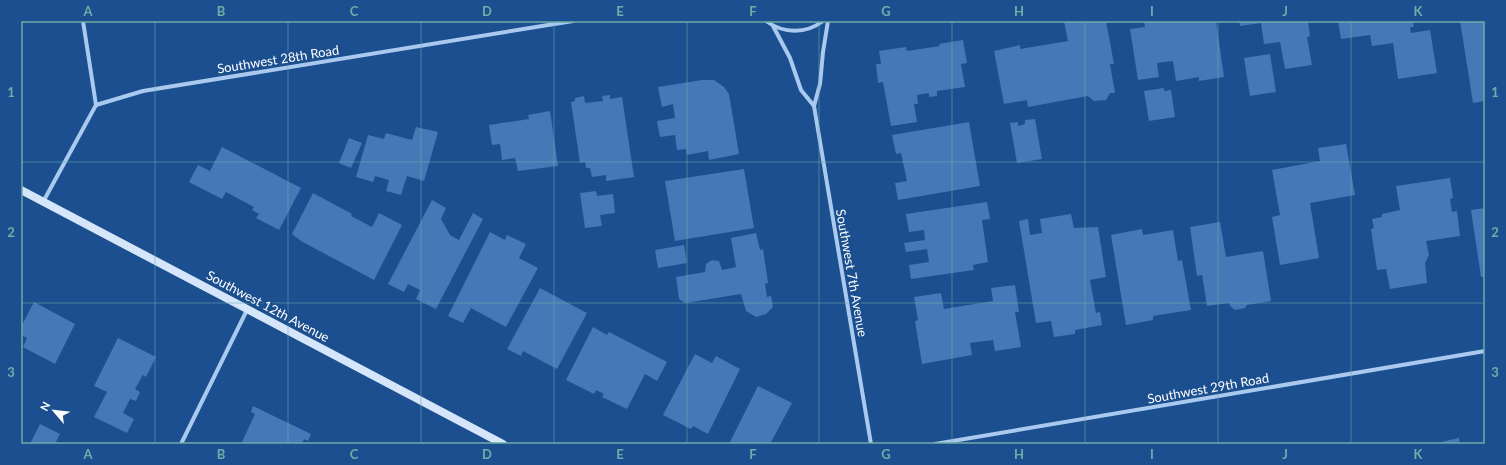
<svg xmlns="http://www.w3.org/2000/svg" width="1506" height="465" font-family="Lato,sans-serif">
<rect width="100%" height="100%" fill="#1b4f8f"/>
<g fill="#4478b7">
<path d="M1064,21h42l8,43h-4l5,29h-5l-4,7 -12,1 -6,-5 -60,11 -1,-7 -23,4 -10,-53 26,-6v4l48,-8z"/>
<path d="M1144,21h72l8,56 -25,4v-4l-23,4 -3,-20 -16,2 2,14 -21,3 -8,-51 15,-2z"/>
<path d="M1239,21h69l2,15 -3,1 5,28 -27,4 -5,-27 -16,2 -3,-21 -21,3z"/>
<path d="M1338,21h75l1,6h-4l1,6 19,-3 7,43 -39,6 -5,-36 -21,3 -2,-11 -29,4z"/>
<path d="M1460,21h25v80l-12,2z"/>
<path d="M963,40l4,23 -6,1 4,23 -28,4v5l-8,1v-4l-12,2 1,9h-4l3,18 -26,4 -8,-44 -5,1 -2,-19h5l-2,-13 27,-4 1,4 33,-5 -1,-2z"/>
<path d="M1270,54l6,38 -26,4 -6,-38z"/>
<path d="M702,80h12l10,7 5,7 10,60 -30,6 -1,-9 -21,4 -1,-6 -9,1 -2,-15 -15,2 -3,-16 18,-3 -2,-14 -11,3 -4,-20z"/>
<path d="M1164,88v3l7,-1 4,27 -26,4 -5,-30z"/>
<path d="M610,95v4l12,-2 12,80 -28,4v-6l-14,2 -2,-9h-4l-1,-6 -5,1 -9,-61 4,-1v-3l9,-2 1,7 18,-2 -1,-5z"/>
<path d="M550,111l8,55 -40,5 -3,-13 -13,2 -2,-16 -8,1 -3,-20 40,-6 -1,-4z"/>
<path d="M1035,119l7,40 -25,4 -7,-40 8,-1v4l7,-2v-4z"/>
<path d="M969,122l11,64 -82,14 -3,-17 12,-2 -6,-28 -5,1 -4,-19z"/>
<path d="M416,127l22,5 -14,49 -17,-5 -6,19 -15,-4 3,-11 -14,-4 -2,6 -17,-5 12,-42 16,4 2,-6 26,7z"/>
<path d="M349,138l13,5 -11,25 -12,-5z"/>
<path d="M1346,144l9,51 -45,8 9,55 -39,7 -8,-48 8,-2 -8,-45 48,-9 -2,-13z"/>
<path d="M222,147l79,41 -22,42 -23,-12 3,-4 -7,-4 2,-3 -28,-15 -4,7 -33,-17 9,-17 12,6z"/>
<path d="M744,169l10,59 -79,13 -10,-60z"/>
<path d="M1450,178l3,20 -3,1 2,13 5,-1 3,25 -34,5 3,14 -4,8 2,20 -37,6 -4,-20 -9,1 -6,-41 3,-1 -2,-9 10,-2v-3l18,-4 -4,-24z"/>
<path d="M596,191l1,5 16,-2 2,19 -15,2 2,11 -17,2 -5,-35z"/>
<path d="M313,193l39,21 -1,2 21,11 7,-14 23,12 -28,55 -73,-39 -9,-7z"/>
<path d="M432,200l14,8 -5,11 9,16 9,5 14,-27 10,6 -47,90 -20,-10 4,-9 -12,-6 -4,8 -16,-8z"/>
<path d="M987,202l3,17 -8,1 6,42 -15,3 1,5 -63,9 -2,-14 20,-3 -2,-13 -21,3 -2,-9 21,-3 -1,-10 -15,2 -3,-18z"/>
<path d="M1485,208v68l-4,1 -10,-67z"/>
<path d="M1071,214l3,14 24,-1 8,50 -16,3 6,33 4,-1 2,13 -27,5v4l-21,3 -3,-16 -15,2 -17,-102 9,-2 2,16 12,-2 -2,-14z"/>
<path d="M1220,222l6,35 37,-6 8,50 -24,4 -2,3 -10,2 -5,-4 -1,-3 -22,3 -5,-31 -5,1 -7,-49z"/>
<path d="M1142,229l1,6 30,-5 5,31 4,-1 9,50 -38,6v4l-27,5 -15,-90z"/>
<path d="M490,232l15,8 2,-5 19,9 -7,14 19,10 -32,59 -35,-19 -8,15 -15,-7z"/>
<path d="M756,233l4,17 3,-1 5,34 -3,1 2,13 4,-1 2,11 -7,7 -10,3 -10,-6 -5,-17 -56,9 -6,-4 -3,-22 29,-5 1,-8 6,-4 7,1 3,9 14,-3 -5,-29z"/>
<path d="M684,245l3,18 -29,5 -3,-18z"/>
<path d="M1015,285l4,27h-4l6,35 -26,4 -2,-11 -23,3 2,12 -50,9 -7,-43 3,-1 -4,-23 27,-4 3,16 49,-8 -2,-13z"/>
<path d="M540,288l47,25 -30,56 -34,-18 -2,5 -14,-7z"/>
<path d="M34,302l41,22 -20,40 -32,-17 4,-9 -6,-3v-8z"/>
<path d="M593,327l14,8 2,-3 58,30 -10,19 -12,-7 -18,35 -25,-12 2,-3 -8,-4 -2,4 -28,-14z"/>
<path d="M118,338l38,19 -10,20 -3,-2 -8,14 5,3 -4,9 -6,-2 -7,14 11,6 -7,14 -33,-16 13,-25 -13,-6z"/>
<path d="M695,354l17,9 4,-7 24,13 -32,65 -15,-8 -2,3 -28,-14z"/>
<path d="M758,386l34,17 -22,41h-41z"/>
<path d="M253,406l58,28 -3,7 -4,-2 -2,5h-61l14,-30 -4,-2z"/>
<path d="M40,424l20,10 -5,10h-25z"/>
<path d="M1459,438l1,6h-18l-1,-2z"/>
</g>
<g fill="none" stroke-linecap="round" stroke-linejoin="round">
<g stroke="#a9c9ee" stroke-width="4">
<path d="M83,21l13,84"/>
<path d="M766,21c18,13 40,13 57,0"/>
<path d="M828,21l-5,31 -3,32 -6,22 57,338"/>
<path d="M773,26l17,32 11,32 13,16"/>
<path d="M43,202l53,-97 47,-14 430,-70"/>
<path d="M181,444l66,-134"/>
<path d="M935,444l550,-93"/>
</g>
<path stroke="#d6e6fa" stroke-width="8" d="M21,190l482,254"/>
</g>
<path fill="none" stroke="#6fada8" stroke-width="1" stroke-opacity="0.55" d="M155,21v423M288,21v423M421,21v423M554,21v423M687,21v423M819,21v423M952,21v423M1085,21v423M1218,21v423M1351,21v423M21,162h1464M21,303h1464"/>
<g text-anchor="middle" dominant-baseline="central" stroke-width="4" stroke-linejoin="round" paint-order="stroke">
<g font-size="13" fill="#fff" stroke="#1b4f8f">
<text transform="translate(278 59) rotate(-9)">Southwest 28th Road</text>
<text transform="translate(852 273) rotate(80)">Southwest 7th Avenue</text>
<text transform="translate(268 306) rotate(28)">Southwest 12th Avenue</text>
<text transform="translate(1208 388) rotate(-10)">Southwest 29th Road</text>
</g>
</g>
<rect width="1506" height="465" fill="none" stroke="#1b4f8f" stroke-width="44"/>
<g transform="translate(54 411) rotate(298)" stroke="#1b4f8f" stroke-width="3" paint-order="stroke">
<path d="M0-3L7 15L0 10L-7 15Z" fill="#ffffff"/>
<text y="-6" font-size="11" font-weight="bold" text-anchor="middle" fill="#ffffff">N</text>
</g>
<rect x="22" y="22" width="1462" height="421" fill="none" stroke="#6fada8" stroke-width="1.5"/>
<g font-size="13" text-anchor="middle" font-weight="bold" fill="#6fada8">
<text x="88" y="16">A</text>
<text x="221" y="16">B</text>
<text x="354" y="16">C</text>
<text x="487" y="16">D</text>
<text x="620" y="16">E</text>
<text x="753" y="16">F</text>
<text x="886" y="16">G</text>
<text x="1019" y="16">H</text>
<text x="1152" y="16">I</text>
<text x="1285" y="16">J</text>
<text x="1418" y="16">K</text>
<text x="11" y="97">1</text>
<text x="1495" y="97">1</text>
<text x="11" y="237">2</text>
<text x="1495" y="237">2</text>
<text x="11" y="377">3</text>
<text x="1495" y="377">3</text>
<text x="88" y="459">A</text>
<text x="221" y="459">B</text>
<text x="354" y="459">C</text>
<text x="487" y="459">D</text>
<text x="620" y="459">E</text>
<text x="753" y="459">F</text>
<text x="886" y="459">G</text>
<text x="1019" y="459">H</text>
<text x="1152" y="459">I</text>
<text x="1285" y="459">J</text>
<text x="1418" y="459">K</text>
</g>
</svg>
